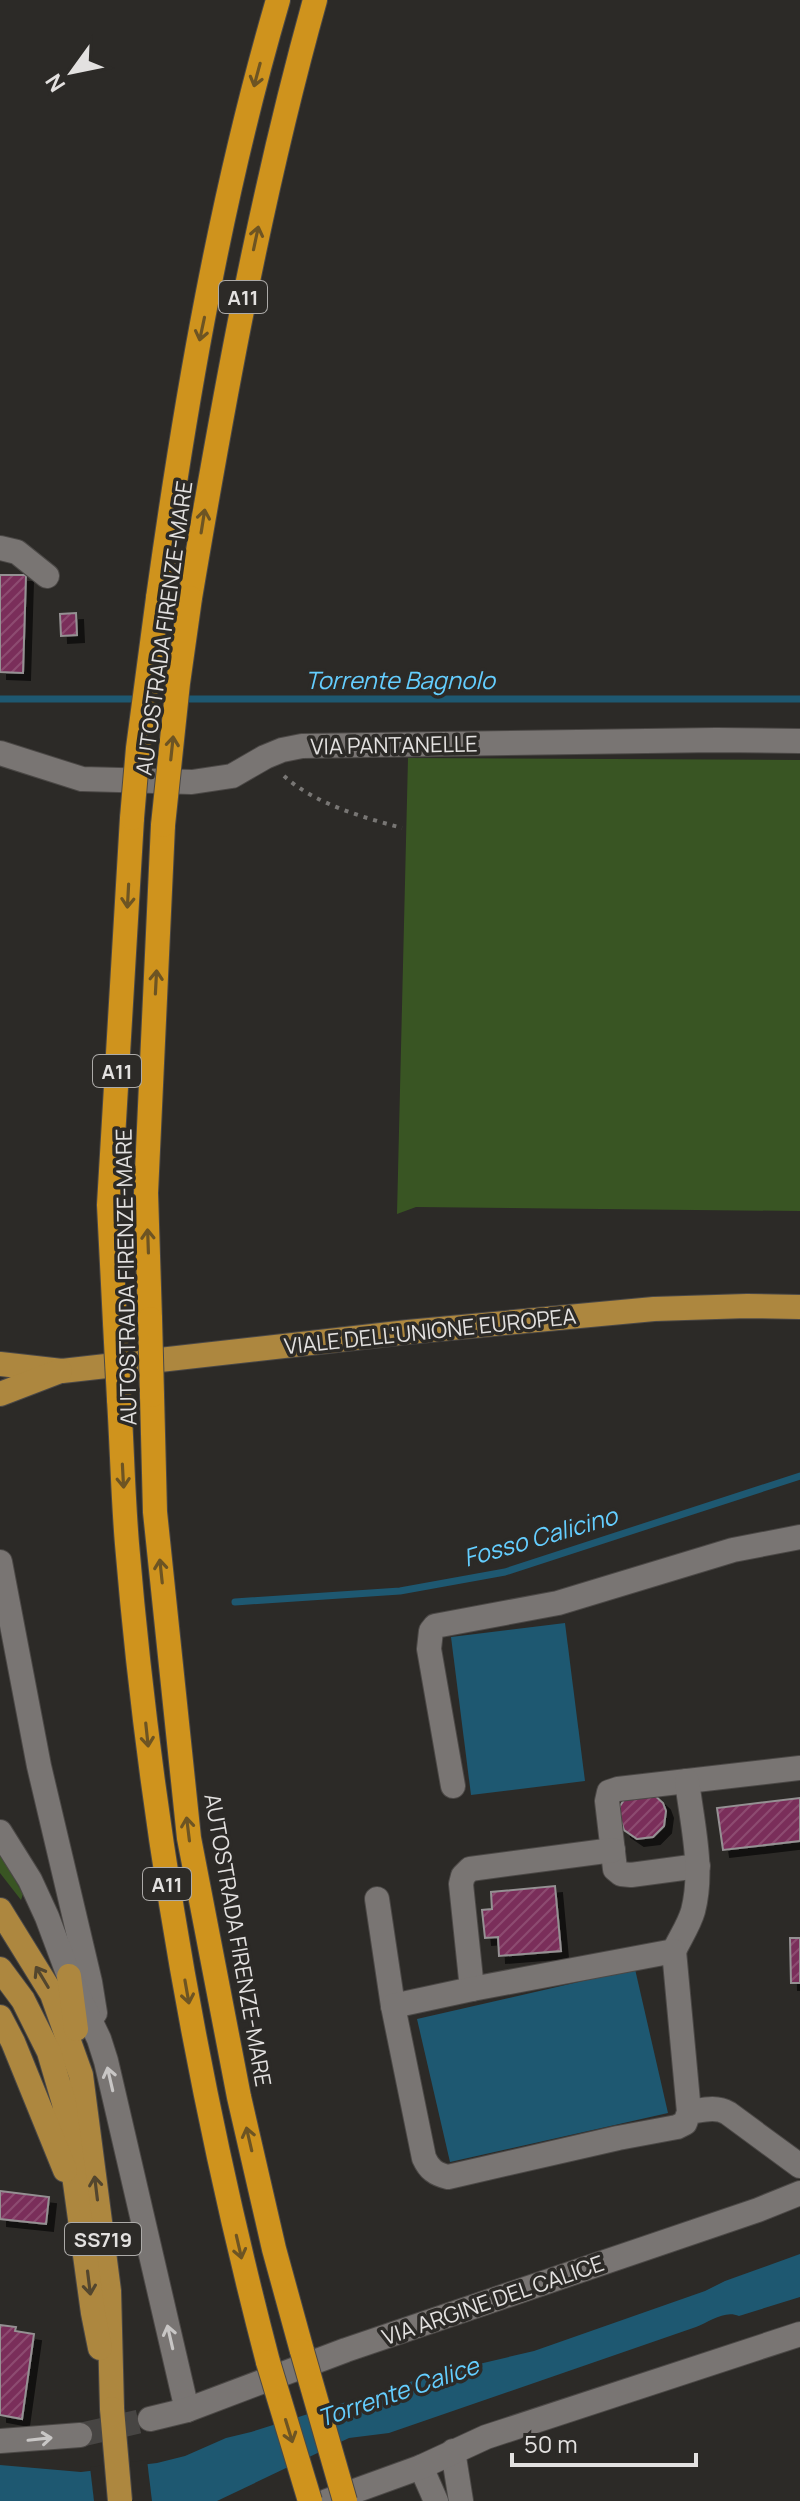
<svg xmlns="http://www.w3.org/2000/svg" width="800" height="2501" font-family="Manrope,sans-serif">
<defs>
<pattern id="building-hatch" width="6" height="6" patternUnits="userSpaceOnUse" patternTransform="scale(2)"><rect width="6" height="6" fill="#7a2d5a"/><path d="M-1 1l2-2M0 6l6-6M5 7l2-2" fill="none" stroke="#8d4b71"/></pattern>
<filter id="shadow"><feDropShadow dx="7" dy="7" stdDeviation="0" flood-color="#0009"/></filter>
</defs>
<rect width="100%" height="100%" fill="#2c2a27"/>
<g fill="#395523">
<path d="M408,758l392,2v451l-384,-4 -19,7z"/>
<path d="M0,1854l23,40 -2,6 -21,-27z"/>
</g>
<g fill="#1e5871">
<path d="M565,1623l20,158 -114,14 -20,-158z"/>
<path d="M635,1969l33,144 -218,49 -33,-143z"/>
<path d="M800,2254v43l-61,19c-15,-6 -29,6 -43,11l-307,106 -40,5 -132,63h-217v-36l81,7 76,-9 28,-7 41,-18 25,-6 181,-57 102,-24 171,-60 20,-10z"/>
</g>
<path fill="#2c2a27" d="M147,2460l5,41h-58l-4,-34z"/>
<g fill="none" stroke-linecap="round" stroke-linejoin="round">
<g stroke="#1e5871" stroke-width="7">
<path d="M0,699h800"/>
<path d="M235,1602l165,-11 105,-19 295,-96"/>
</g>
</g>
<g fill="url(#building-hatch)" stroke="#959193" stroke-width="2" filter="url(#shadow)">
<path d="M0,575h26l-3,98 -23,-1z"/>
<path d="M76,613l1,22 -16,1 -1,-22z"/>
<path d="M652,1793l11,10 3,8 -2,15 -11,11 -16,2 -13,-9 -5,-15 1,-9 4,-6z"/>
<path d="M800,1798v43l-77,9 -6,-42z"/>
<path d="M555,1886l6,65 -62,5 -1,-19 -13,1 -3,-28 10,-1 -1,-17z"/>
<path d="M790,1938h10v45h-9z"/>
<path d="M0,2191l49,6 -3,27 -46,-5z"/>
<path d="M0,2325l16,2 -1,4 19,3 -12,85 -22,-4z"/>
</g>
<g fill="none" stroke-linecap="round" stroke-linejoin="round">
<path stroke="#474543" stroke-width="24" stroke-dasharray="24 12" stroke-linecap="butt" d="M80,2435l70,-16"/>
<defs>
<g id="minor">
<path d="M0,548l17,4 30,24"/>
<path d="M0,753l82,26 110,3 40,-6 33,-19 17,-7 20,-4 414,-6 84,1"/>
<path d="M0,1562l39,204 51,216 5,31"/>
<path d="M453,1786l-24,-137 2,-18 4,-5 123,-23 175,-53 67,-13"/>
<path d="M0,1832l30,48 17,37 22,59 30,63 7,22 81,349"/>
<path d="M698,1866l-67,9 -10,-1 -6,-5 -8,-68 2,-9 9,-3 182,-21"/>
<path d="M377,1899l16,107"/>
<path d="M674,1951c6,-13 15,-26 19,-40 11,-42 -1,-88 -6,-130"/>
<path d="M472,1989l-11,-105 2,-8 7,-7 143,-19"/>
<path d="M689,2112l-15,-161 -202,38 -79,17 31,152c5,11 11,16 24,19l170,-39 59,-11 8,-4 4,-11c14,-2 27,-6 39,1l72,53"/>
<path d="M150,2419l37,-9 159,-60 412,-140 42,-17"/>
<path d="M0,2441l80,-6"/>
<path d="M453,2451l8,50"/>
<path d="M421,2467l15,34"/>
<path d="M327,2501l94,-34 65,-30 314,-103"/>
</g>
<g id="major">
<path d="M0,1364l62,7 346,-39 246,-23 93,-3 53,1"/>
<path d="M0,1394l60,-23"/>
<path d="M0,1910l52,84 29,81 28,216 3,118"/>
<path d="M0,1969l23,31 26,52 15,51 29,210 7,35"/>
<path d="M69,1976l7,53"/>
<path d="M0,2017l13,25 52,128"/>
</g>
<g id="highway">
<path d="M158,598c28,-201 63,-403 120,-598"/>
<path d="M190,598c34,-201 70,-401 125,-598"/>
<path d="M150,1319l-4,-126 17,-368"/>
<path d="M115,1323l-6,-118 23,-387"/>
<path d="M152,1395l3,117 34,326 50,259 35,152 28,102"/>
<path d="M119,1399c3,48 4,97 8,145 23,276 71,550 141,818"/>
</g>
</defs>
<use href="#minor" stroke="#4b4846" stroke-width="26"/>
<use href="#major" stroke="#4b4846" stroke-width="26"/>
<use href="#highway" stroke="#4b4846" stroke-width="26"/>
<path stroke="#787674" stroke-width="4" stroke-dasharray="4 6" stroke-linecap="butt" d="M284,776c31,28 78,41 118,52"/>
<use href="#minor" stroke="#797573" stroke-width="24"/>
<use href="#major" stroke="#ad873f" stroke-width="24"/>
<use href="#highway" stroke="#cf931d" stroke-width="24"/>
<defs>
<path id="major-bridge" d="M112,2409l8,92"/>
<g id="highway-bridge">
<path d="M132,818l6,-70 20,-150"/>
<path d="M163,825l15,-142 12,-85"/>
<path d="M150,1319l2,76"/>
<path d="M115,1323l4,76"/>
<path d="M302,2351l43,150"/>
<path d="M268,2362l42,139"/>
</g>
</defs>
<use href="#major-bridge" stroke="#4b4846" stroke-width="26" stroke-linecap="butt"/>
<use href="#highway-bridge" stroke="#4b4846" stroke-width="26" stroke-linecap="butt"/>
<use href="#major-bridge" stroke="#ad873f" stroke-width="24"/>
<use href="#highway-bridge" stroke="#cf931d" stroke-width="24"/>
</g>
<defs><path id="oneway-shaft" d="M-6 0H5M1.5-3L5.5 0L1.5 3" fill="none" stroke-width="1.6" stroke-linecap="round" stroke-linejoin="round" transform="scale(2)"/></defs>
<g stroke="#6d5423">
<use href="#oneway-shaft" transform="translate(257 75) rotate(105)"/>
<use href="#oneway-shaft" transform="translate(256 238) rotate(-78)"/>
<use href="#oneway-shaft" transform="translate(202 329) rotate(102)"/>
<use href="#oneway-shaft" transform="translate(203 521) rotate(-81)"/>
<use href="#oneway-shaft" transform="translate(172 748) rotate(-84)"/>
<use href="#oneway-shaft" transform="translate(128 896) rotate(93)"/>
<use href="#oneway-shaft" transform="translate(156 982) rotate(-87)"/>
<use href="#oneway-shaft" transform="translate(148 1241) rotate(-92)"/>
<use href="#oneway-shaft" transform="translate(123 1476) rotate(87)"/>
<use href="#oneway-shaft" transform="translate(161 1571) rotate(-96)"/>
<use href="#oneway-shaft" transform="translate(147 1735) rotate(84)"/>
<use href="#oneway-shaft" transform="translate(188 1829) rotate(-97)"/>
<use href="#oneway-shaft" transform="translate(187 1992) rotate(80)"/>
<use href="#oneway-shaft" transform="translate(249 2139) rotate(-103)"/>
<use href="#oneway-shaft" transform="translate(239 2247) rotate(77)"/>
<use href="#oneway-shaft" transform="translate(289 2431) rotate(73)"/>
</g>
<g stroke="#53462e">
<use href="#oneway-shaft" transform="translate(42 1977) rotate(-121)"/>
<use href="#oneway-shaft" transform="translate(96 2188) rotate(-97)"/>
<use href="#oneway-shaft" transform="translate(89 2283) rotate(83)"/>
</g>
<g stroke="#c8c6c5">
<use href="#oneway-shaft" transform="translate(110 2079) rotate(-103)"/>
<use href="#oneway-shaft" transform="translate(170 2337) rotate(-103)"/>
<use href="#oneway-shaft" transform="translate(40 2439) rotate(-6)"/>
</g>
<g text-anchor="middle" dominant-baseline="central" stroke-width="7" stroke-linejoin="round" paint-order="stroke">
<g fill="#2c2a27" stroke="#acaaa8" stroke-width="2">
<rect x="219" y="281" width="48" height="32" rx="6"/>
<rect x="93" y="1055" width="48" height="32" rx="6"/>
<rect x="143" y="1868" width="48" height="32" rx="6"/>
<rect x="65" y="2223" width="76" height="32" rx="6"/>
</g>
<g font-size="20" font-weight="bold" fill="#e3e1e0">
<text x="243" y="297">A11</text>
<text x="117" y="1071">A11</text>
<text x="167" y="1884">A11</text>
<text x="103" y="2239">SS719</text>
</g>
<g font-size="22" fill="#e3e1e0" stroke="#2c2a27">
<text transform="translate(164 628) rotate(-82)">AUTOSTRADA FIRENZE-MARE</text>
<text transform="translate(394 745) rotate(-1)">VIA PANTANELLE</text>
<text transform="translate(126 1277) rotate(-91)">AUTOSTRADA FIRENZE-MARE</text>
<text transform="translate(430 1331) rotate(-6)">VIALE DELL'UNIONE EUROPEA</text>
<text transform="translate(238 1940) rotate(80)">AUTOSTRADA FIRENZE-MARE</text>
<text transform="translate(493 2300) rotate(-19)">VIA ARGINE DEL CALICE</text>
</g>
<g font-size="24" font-style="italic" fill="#64ceff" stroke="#2c2a27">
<text x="400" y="679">Torrente Bagnolo</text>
<text transform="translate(540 1536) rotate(-16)">Fosso Calicino</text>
<text transform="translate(398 2391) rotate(-19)">Torrente Calice</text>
</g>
</g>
<g transform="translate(72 72) rotate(237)" stroke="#2c2a27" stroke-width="6" paint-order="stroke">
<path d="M0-6L14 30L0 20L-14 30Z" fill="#e3e1e0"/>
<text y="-12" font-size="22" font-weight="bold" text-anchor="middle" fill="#e3e1e0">N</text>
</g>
<path d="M512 2453v12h184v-12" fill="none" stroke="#e3e1e0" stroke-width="4"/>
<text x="524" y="2453" font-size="24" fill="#e3e1e0" stroke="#2c2a27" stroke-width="6" paint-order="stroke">50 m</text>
</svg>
